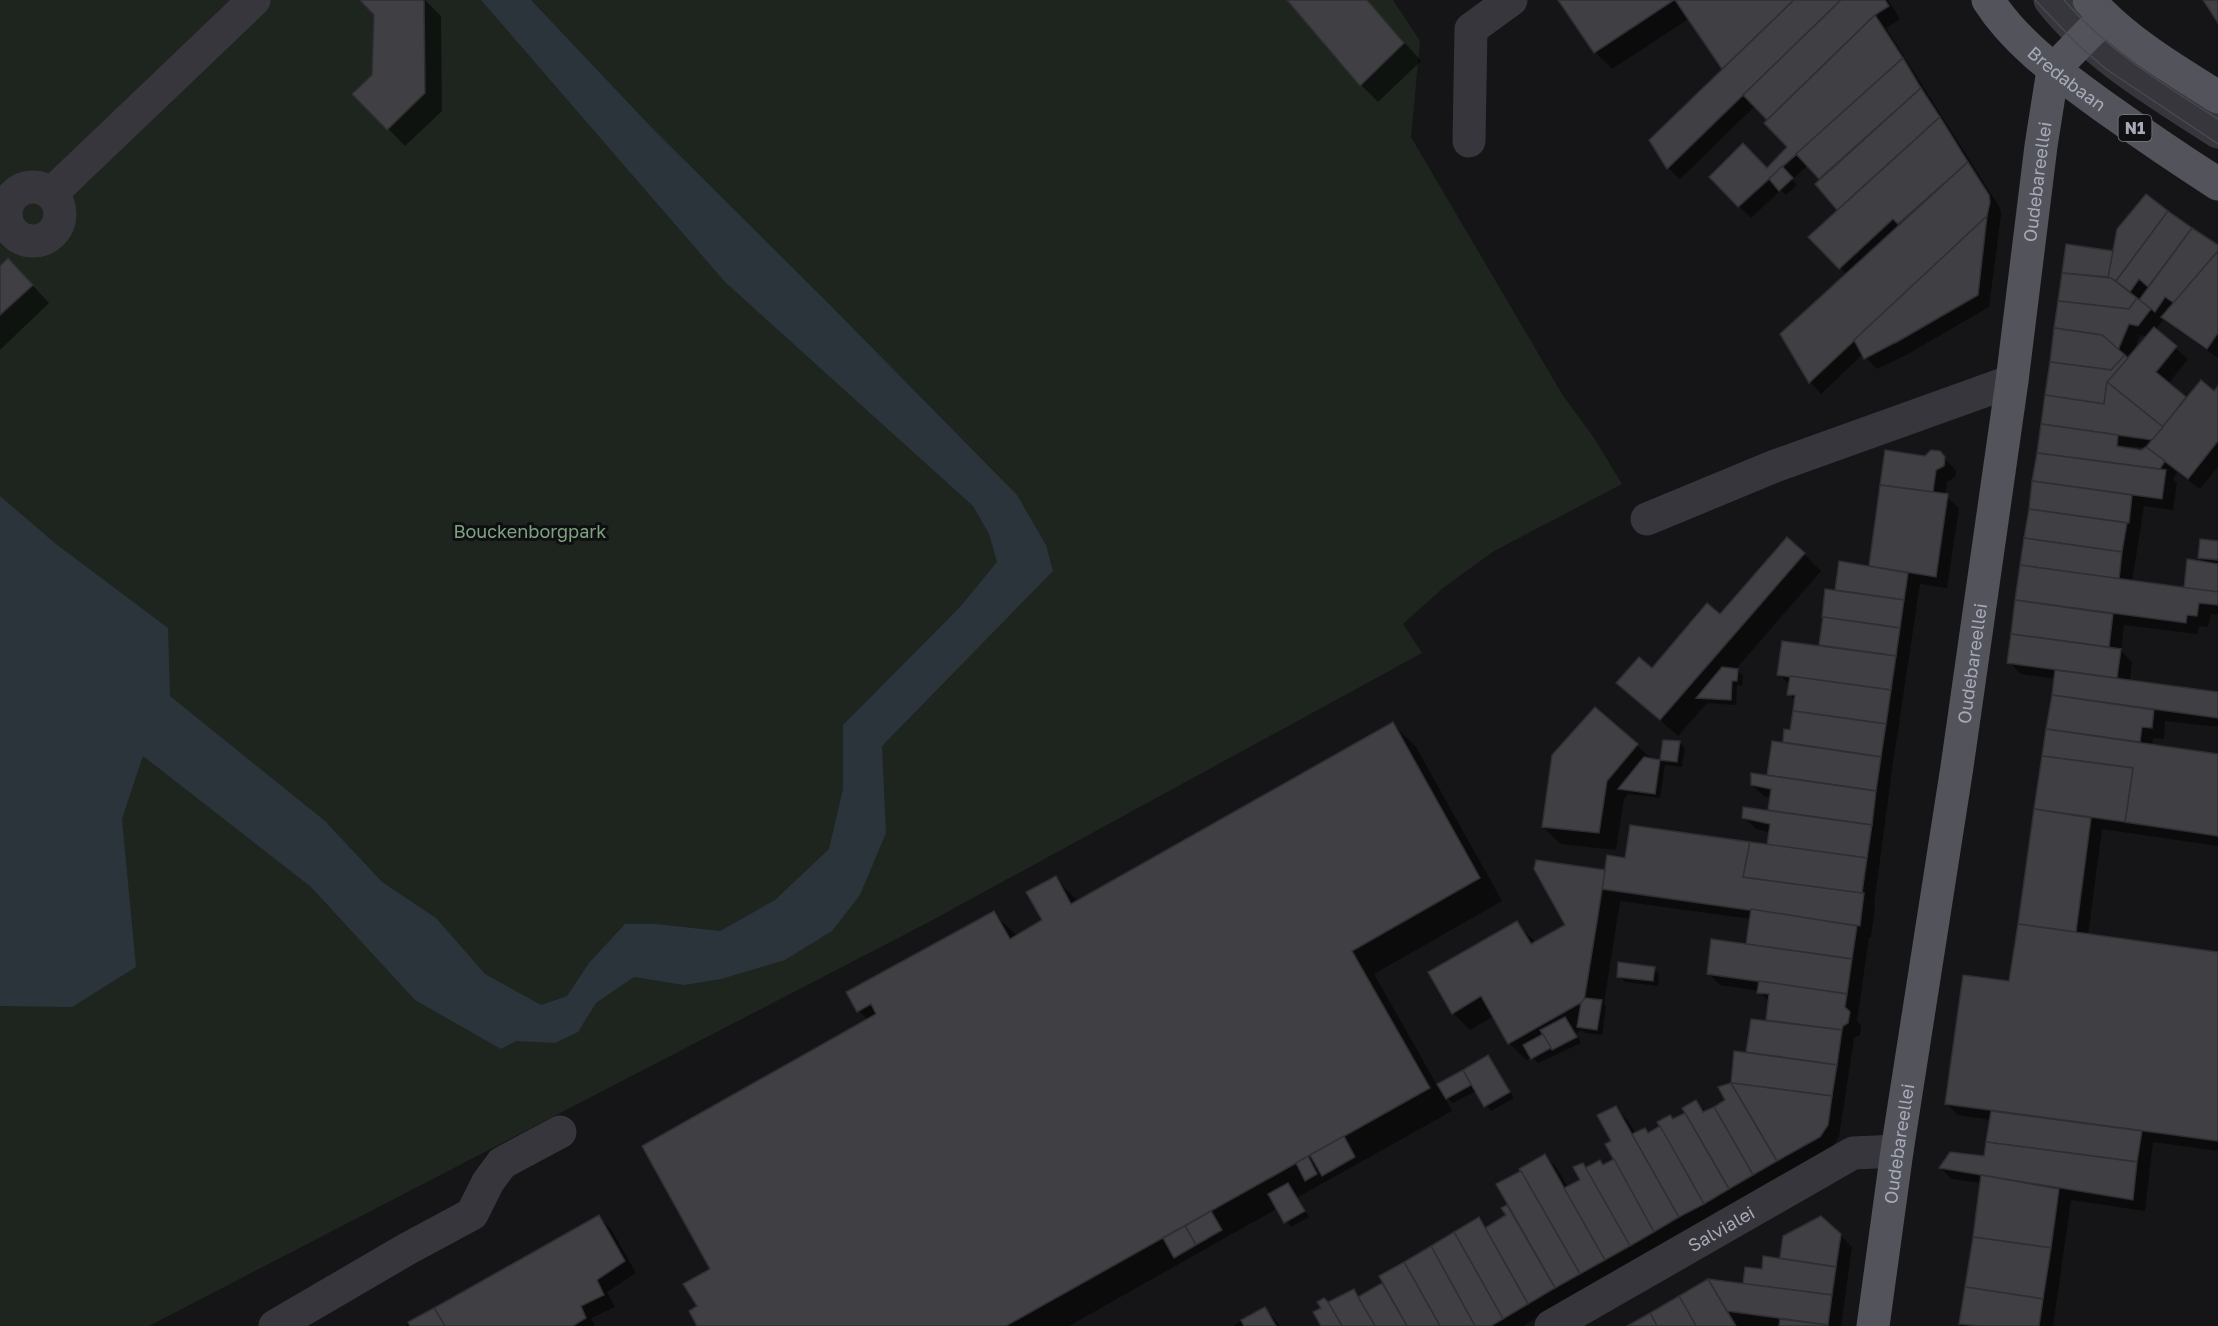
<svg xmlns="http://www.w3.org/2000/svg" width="2218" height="1326" font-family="'Golos Text',sans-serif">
<rect width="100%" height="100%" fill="#151517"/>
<path fill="#1d251e" d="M0,0h1393l27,41 -9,96 151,257 32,44 28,46 -128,67 -51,37 -40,36 19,29 -495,270 -778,403h-149z"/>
<path fill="#2b333b" d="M481,0h50l122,129 177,176 187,190 29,50 7,26 -171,175 4,87 -26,62 -28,36 -47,29 -64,19 -37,6 -50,-8 -38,26 -18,29 -23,11 -39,-2 -15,8 -86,-49 -104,-113 -168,-131 -21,63 14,148 -64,40 -72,-1v-510l56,48 112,84 2,68 155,125 57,61 54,36 49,56 56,31 26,-9 22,-33 36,-39h31l64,7 55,-31 54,-51 14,-60v-64l117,-118 37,-45 -8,-28 -16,-28 -248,-224z"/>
<g fill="#0007" fill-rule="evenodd">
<path d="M362,0h63l16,16 1,95 -37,35 -51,-52 19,-19 3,-60z"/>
<path d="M1289,0h78l54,61 -43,41 -17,-17z"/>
<path d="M1560,0h328l12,19 -14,9 114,180 1,7 -12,92 -81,47 -31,15 -14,-15 -42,40 -11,-12 36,-108 -36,-37 29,-27 -22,-26 4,-5 -13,-14 -16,15 5,5 -11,10 -5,-5 -30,28 -11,-11 35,-32 14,-28 -20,-27 -14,-14 -75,73 -12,-11 -17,-27 73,-72 -34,-51 -78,51 -17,-17z"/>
<path d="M2146,196l72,51v111l-55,-38 -8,10 33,29 -20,25 18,15 28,-6 4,-5v79l-18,22 -23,-17 -4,7 4,4 -4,27 -29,-4 -12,76 53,7 21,-25 -6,-7 18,-14v72l-7,-1 -3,13 -9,-1 -2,8 -73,-9 -3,26 11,11 -2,19 88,12v34l-53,-6 -1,18 -11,-1 -1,8 66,9v91l-116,-17 -14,106 130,18v198l-65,-9 -8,69 -74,-11 -18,126h-93l21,-143 -29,-4 -11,-11 44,-10 6,-38 -33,-5 -12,-12 64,-120 43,-287 2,-17 -34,-5 -12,-12 59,-416 46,6zM2140,335l8,2 -15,16zM2130,446l15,2 -3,3 -13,-2z"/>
<path d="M0,268l25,9 24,26 -49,47z"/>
<path d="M1887,452l39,5 13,-5 17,19 -1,6 -8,5 -2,14 14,12 -12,80 -27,-4 -28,186 -18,135 1,1 -4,31h-2l-12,84 4,5 -1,9 -6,3 -15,99 -8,12 -308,177h-200l5,-22 25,-14 7,7 119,-78 8,9 21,-12 -4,-8 5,-2 36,-50 12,12 11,20 14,-7 1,-16 4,4 17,-3 12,-6 -3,-18 2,-34 12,11 9,15h13l38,-20 8,-12 11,10 22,-11 5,-17 14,-30 5,-34 16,2 2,-19 -11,-12 -39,-6 -12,-12 40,-27 3,-27 -131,-18 -16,103 2,3 -4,28 -17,-2 -3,-3 -6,3 5,10 -43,20 -6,-6 -6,3 -17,-17 -15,-27 -24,14 -17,-17 64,-90 19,20 31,-18 39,-53 21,-12 142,-13 2,-14 -15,-4 -12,-12 25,-6 2,-13 -7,-2 -12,-11 16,-8 5,-34 11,1 1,-13h7l4,-30 -7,-7 1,-9 -11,-11 41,-27 6,-56 10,1 4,-29 30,5z"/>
<path d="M1804,554l17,17 -85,98 7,7 -1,10 -5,-1 -1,20 -29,-2 -29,33 -60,-53 34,-13z"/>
<path d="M1595,709l58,51 8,1 3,-19h15l6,6 -3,19 -17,-2 -5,33 -32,-4 -4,5 -8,51 -55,-6 -18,-17z"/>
<path d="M1393,724l23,23 86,154 -128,73 63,111 51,-29 5,6 21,36 -23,13 -15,-20 -23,12 -10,-9 9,17 -154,86 11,20 -18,10 -13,-19 -209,118h-370v-19l13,-37 156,-250 -9,-9 -10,-18 144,-80 24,23 27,-15 11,-43 24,24z"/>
<path d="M1654,969l5,5 -1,12 -33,-4 -6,-6z"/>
<path d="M599,1217l12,12 25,44 -29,19 8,15 -24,11 4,8h-190z"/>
<path d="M1840,1235l12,12 -11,79h-212l115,-41 38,-27z"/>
<path d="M1265,1308l15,18h-47z"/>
</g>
<g fill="#3f3f44" stroke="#2f2f33" stroke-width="1.5">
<path d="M360,0h64l1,93 -38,37 -35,-36 20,-19 2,-60z"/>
<path d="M1287,0h80l37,43 -44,43z"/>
<path d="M1558,0h116l-80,53z"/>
<path d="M1675,0h119l-72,69z"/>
<path d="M1794,0h47l-174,169 -18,-29z"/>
<path d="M1841,0h44l4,6 -14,9 -108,105 -24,-25z"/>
<path d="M2203,0h15v23z"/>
<path d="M1875,15l28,43 -165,149 -29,-30 34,-34 24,25 20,-21 -23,-24z"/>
<path d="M1903,58l18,30 -102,91 -23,-25z"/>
<path d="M1921,88l19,29 -103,93 -22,-26z"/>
<path d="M1940,117l28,45 -70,62 -5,-5 -54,50 -31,-32z"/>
<path d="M1968,162l21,33 1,7 -3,14 -178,167 -29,-49z"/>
<path d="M1782,166l11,12 -14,13 -10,-12z"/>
<path d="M2146,194l22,17 -52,70 -8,-4 9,-48z"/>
<path d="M2168,211l24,17 -44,59 -9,-8 -9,13 -14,-11z"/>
<path d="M1987,216l-9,79 -83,48 1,-1 -32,17 -10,-19z"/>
<path d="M2192,228l26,17v6l-44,52 -9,-6 -10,15 -16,-12z"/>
<path d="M2066,244l47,7 -5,26 -46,-4z"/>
<path d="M2218,251v82l-11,16 -46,-32z"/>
<path d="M8,258l25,27 -33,30v-49z"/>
<path d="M2062,273l49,5 26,20 -8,11 -71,-8z"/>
<path d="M2137,298l14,11 -13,17 -9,-2 -11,26 -16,-15 -48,-7 4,-27 71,8z"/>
<path d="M2154,327l23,19 -21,26 30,25 -23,30 -56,-45z"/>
<path d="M2054,328l48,7 23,20 -14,15 -61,-8z"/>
<path d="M2125,355l3,3 -21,24 -3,22 -59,-9 5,-33 61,8z"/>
<path d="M2201,380l13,11 4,-5v55l-30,38 -42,-32z"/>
<path d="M2107,382l56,45 -11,13 -111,-16 4,-29 59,9z"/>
<path d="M2041,424l77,11 -1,11 24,4 5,-3 19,14 -5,8 -123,-16z"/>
<path d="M1885,450l40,6 6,-6 9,1 5,6 -1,9 -8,4 -3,22 -53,-7z"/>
<path d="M2037,453l129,17 -4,29 -130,-18z"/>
<path d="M2032,481l100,14 -3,28 -100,-14z"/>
<path d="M1880,485l68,9 -12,83 -67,-11z"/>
<path d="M2029,509l98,14 -5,29 -98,-14z"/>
<path d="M1787,537l18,16 -145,167 -44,-37 23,-26 13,11 55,-65 13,11z"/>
<path d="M2024,538l98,14 -3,27 -99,-14z"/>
<path d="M2200,539l18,2v19l-20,-2z"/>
<path d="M2187,559l31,5v28l-34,-4z"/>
<path d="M1839,561l69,12 -4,27 -69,-10z"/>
<path d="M2020,565l198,27v13l-19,-2 -2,13 -10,-1 -1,8 -171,-23z"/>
<path d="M1825,589l79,11 -4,28 -78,-11z"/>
<path d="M2015,600l98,14 -4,33 -98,-13z"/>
<path d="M1823,617l77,11 -4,28 -77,-11z"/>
<path d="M2011,634l110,15 -4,29 -110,-15z"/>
<path d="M1782,641l114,15 -5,34 -114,-15z"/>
<path d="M1722,667l16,2 -1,12h-5l-1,19 -35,-2z"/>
<path d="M2055,670l163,22v26l-166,-23z"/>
<path d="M1790,676l101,14 -5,34 -93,-13 2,-16h-8z"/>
<path d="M2052,695l102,15 -2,18 -10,-1 -2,15 -94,-13z"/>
<path d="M1595,707l43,37 -31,37 -8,52 -57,-6 10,-72z"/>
<path d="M1793,711l93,13 -5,33 -98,-15 1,-13 6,1z"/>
<path d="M1393,722l87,156 -128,73 78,137 -424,238h-309l-8,-15 8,-5 -14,-22 27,-15 -68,-123 234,-132 -5,-10 -14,8 -11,-20 148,-81 16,28 32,-19 -16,-28 30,-16 15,28z"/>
<path d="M2046,729l172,25v82l-93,-14 8,-54 -91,-12z"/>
<path d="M1663,740l17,1 -3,21 -17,-2z"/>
<path d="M1772,741l109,16 -5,34 -109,-16z"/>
<path d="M2042,756l91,12 -8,54 -91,-13z"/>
<path d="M1644,757l16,3 -5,34 -37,-5z"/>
<path d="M1751,773l125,18 -4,34 -104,-15 3,-21 -20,-4z"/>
<path d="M1743,807l129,18 -5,33 -100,-13 3,-21 -28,-6z"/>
<path d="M2034,809l57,9 -15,114 -58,-8z"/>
<path d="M1630,825l120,17 -7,35 121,16 -4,33 -258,-37 5,-34 18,3z"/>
<path d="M1750,842l117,16 -5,35 -119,-16z"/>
<path d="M1536,860l69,10 -8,52 -13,79 -76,43 -27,-48 -29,18 -24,-42 89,-51 14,23 34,-19 -31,-56z"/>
<path d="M1751,909l106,17 -5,33 -106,-15z"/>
<path d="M2018,924l200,28v189l-273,-37 18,-129 46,6z"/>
<path d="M1711,939l141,20 -5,35 -140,-20z"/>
<path d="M1618,962l37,5 -2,14 -36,-4z"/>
<path d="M1759,981l88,13 -2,13 5,5 -2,11 -5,3 -1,4 -76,-10 3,-26 -12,-1z"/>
<path d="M1585,998l17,2 -5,30 -20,-3 4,-24z"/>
<path d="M1565,1017l12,20 -25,13 -12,-20z"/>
<path d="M1751,1019l91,11 -5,35 -91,-13z"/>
<path d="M1543,1034l8,14 -20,11 -8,-14z"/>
<path d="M1734,1051l103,14 -5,31 -101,-13z"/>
<path d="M1488,1055l22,37 -26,15 -21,-37z"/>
<path d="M1463,1070l8,15 -25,14 -9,-15z"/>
<path d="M1731,1083l46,78 -24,14 -39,-68 11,-7 -7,-13z"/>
<path d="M1731,1083l101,13 -4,29 -8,12 -43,24z"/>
<path d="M1696,1100l7,12 11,-5 39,68 -24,14 -47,-81z"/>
<path d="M1616,1106l63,111 -25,15 -49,-88 6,-3 -14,-26z"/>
<path d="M1991,1111l151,20 -5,31 -151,-20z"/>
<path d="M1685,1113l44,76 -25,15 -47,-82 13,-7 3,4z"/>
<path d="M1660,1126l44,78 -25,13 -47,-83 13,-6 3,5z"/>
<path d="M1344,1136l11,21 -33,19 -12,-21z"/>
<path d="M1986,1142l151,20 -4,38 -194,-32 11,-16 34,4z"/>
<path d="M1545,1154l60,106 -25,14 -61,-105z"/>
<path d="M1308,1156l9,18 -12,7 -9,-18z"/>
<path d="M1614,1159l40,73 -24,14 -45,-78 15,-8 3,5z"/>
<path d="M1583,1163l47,83 -25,14 -41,-72 16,-8 -7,-13z"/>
<path d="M1521,1171l59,103 -25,14 -59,-104z"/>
<path d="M1981,1175l78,14 -8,59 -78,-11z"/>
<path d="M1288,1183l17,28 -21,12 -16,-29z"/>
<path d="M1507,1205l48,83 -27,16 -43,-76 21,-13 -5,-7z"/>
<path d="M1211,1211l11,19 -26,15 -11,-19z"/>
<path d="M599,1215l26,46 -28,19 7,15 -23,11 5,12 -13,8h-128l-11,-18z"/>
<path d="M1821,1216l20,18 -5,33 -57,-9 1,-1 3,-21z"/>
<path d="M1479,1217l49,87 -25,15 -49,-87z"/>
<path d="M1185,1226l11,19 -22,13 -11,-20z"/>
<path d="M1454,1232l49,87 -12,7h-16l-44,-80z"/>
<path d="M1973,1237l78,11 -8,51 -78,-12z"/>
<path d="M1431,1246l44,80h-35l-36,-64z"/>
<path d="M1763,1256l73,11 -4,28 -89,-11 2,-17 17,2z"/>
<path d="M1404,1262l36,64h-33l-28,-50z"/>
<path d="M1708,1279l19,32 9,15h-40l-17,-30z"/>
<path d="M1708,1279l124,16 -4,30 -101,-14z"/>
<path d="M1382,1283l25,43h-32l-17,-29z"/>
<path d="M1965,1287l78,12 -4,27h-60l-20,-2z"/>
<path d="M1354,1289l4,8 17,29h-33l-14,-24z"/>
<path d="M1679,1296l17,30h-39l-7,-13z"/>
<path d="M1324,1298l4,4 14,24h-21l-8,-14 8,-4 -4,-6z"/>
<path d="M1265,1307l11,19h-32l-3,-6z"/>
<path d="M434,1308l11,18h-35l-2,-4z"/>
<path d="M1650,1313l7,13h-30z"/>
<path d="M1780,1319l48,6 -1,1h-48z"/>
</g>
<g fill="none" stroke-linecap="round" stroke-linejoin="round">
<g stroke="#36363c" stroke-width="33">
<path d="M2050,0c45,57 108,93 168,132"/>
<path d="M1469,141l2,-112 40,-29"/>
<circle cx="33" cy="214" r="27"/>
<path d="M52,193l202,-193"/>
<path d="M1647,519l128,-53 237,-85"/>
<path d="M275,1326l132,-77 65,-35 16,-32 14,-19 58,-31"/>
<path id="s1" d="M1551,1326l302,-173 44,-2"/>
</g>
<g stroke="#52535b" stroke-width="33">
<path id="s2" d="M1988,0c29,45 73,75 115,106 38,27 76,53 115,78"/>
<path d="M2089,0c35,40 84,69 129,97"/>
<path id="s3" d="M1873,1326l24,-175 60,-384 55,-386 29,-235 12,-76 39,-40 15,-10"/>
</g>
<g stroke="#494a51" stroke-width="1.5">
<path d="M2035,0l43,45 28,24 112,75"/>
<path d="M2064,0c43,50 99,84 154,119"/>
</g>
</g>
<g text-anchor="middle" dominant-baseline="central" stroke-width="6" stroke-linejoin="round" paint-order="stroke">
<rect fill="#101012" stroke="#797c86" stroke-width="1.5" x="2118.5" y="115" width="33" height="26" rx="4.5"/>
<g font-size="16" font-weight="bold" fill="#a6aab7">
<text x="2135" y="128">N1</text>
</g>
<g font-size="18" fill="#a6aab7" stroke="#101012">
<text stroke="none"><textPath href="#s2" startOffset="112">Bredabaan</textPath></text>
<text stroke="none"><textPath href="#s3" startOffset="1156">Oudebareellei</textPath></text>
<text stroke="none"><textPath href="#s3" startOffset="670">Oudebareellei</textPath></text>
<text stroke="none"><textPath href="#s3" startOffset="184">Oudebareellei</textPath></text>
<text stroke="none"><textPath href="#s1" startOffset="196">Salvialei</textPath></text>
</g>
<g font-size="18" fill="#7da382" stroke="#101012">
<text x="530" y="531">Bouckenborgpark</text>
</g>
</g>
</svg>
